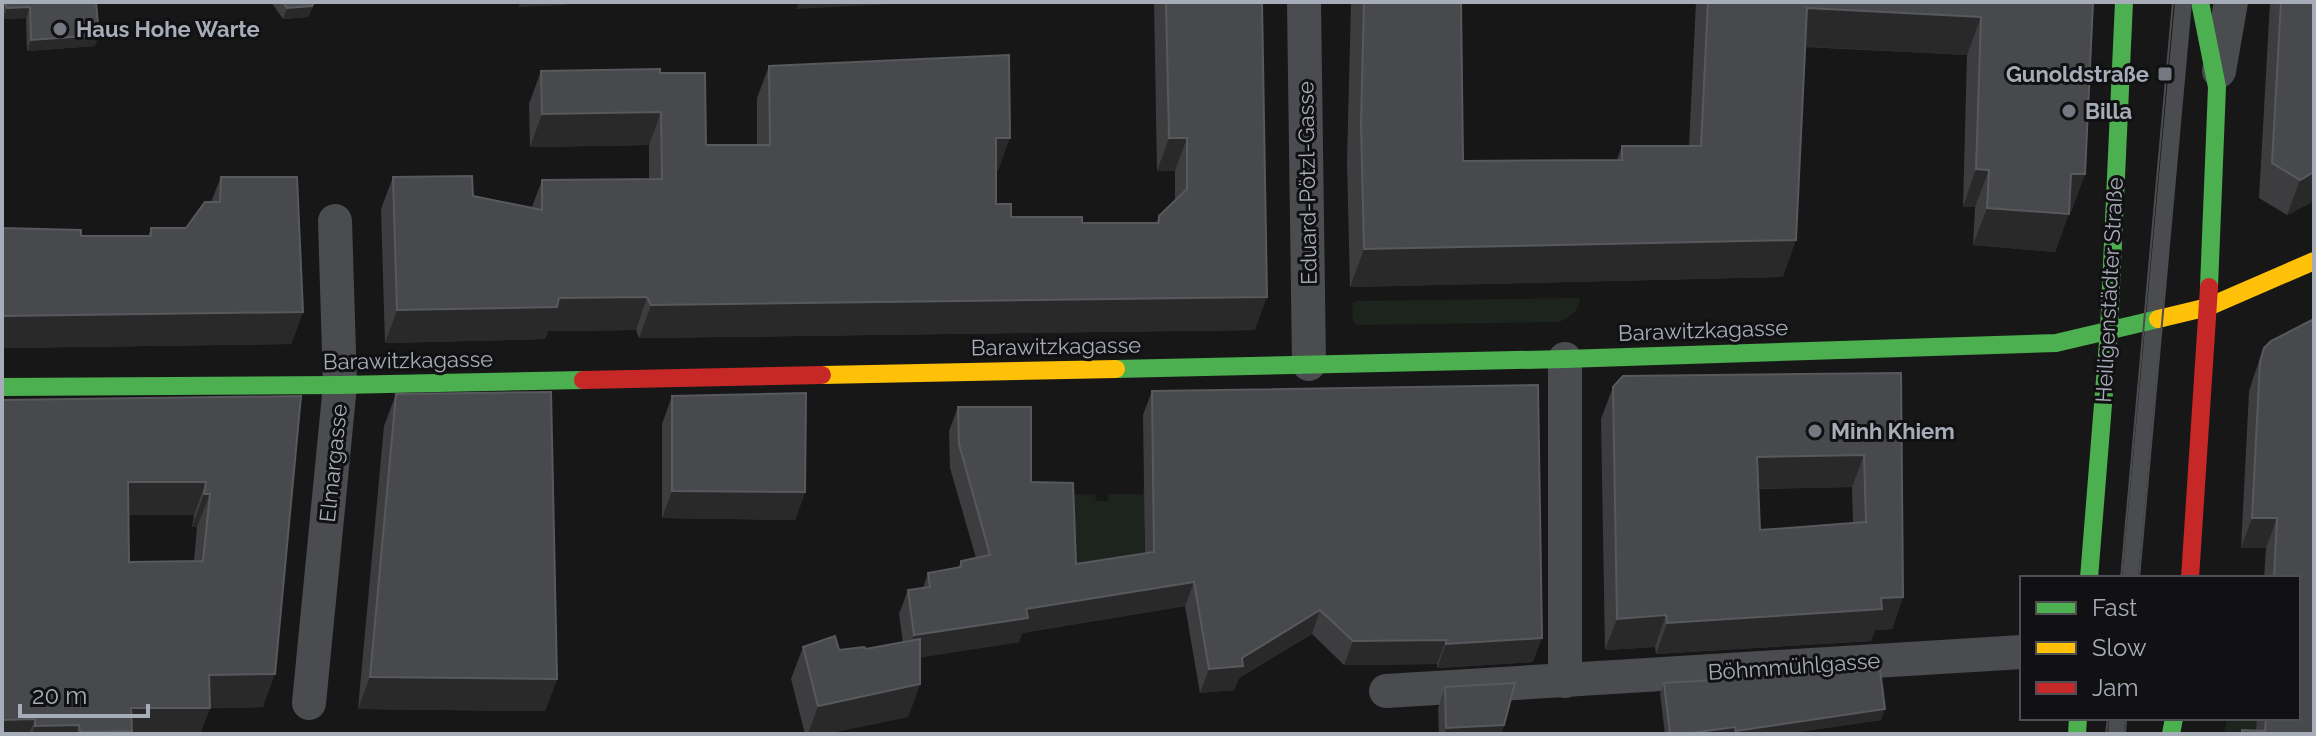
<svg xmlns="http://www.w3.org/2000/svg" width="2316" height="736" font-family="Raleway,sans-serif">
<rect width="100%" height="100%" fill="#171717"/>
<g fill="#1d241e">
<path d="M1580,298c-1,14 -9,18 -21,24l-201,3 -5,-3 -1,-19 5,-2z"/>
<path d="M1207,487l58,21 -121,20 1,48 -74,11 -48,-91 72,-2 1,7h12l1,-7h34v-6z"/>
<path d="M2227,718h30l-1,16h-32z"/>
</g>
<g fill="none" stroke-linecap="round" stroke-linejoin="round">
<g stroke="#4b4c50" stroke-width="16">
<path d="M2130,578l53,-576"/>
<path d="M2116,734l1,-16"/>
</g>
<g stroke="#4b4c50" stroke-width="34">
<path d="M1304,2l5,362"/>
<path d="M2219,71l12,-69"/>
<path d="M1565,359v322"/>
<path d="M1386,691l636,-39"/>
<path d="M309,703l31,-318 -5,-164"/>
</g>
<g stroke="#4caf50" stroke-width="18">
<path d="M2200,2l17,85 -8,200"/>
<path d="M1116,369l449,-10 491,-16 102,-24"/>
<path d="M2,387l338,-2 243,-5"/>
<path d="M2089,578l20,-248 15,-328"/>
<path d="M2077,734l1,-16"/>
<path d="M2171,734l3,-16"/>
</g>
<g stroke="#ffc107" stroke-width="18">
<path d="M2158,319l50,-12 106,-46"/>
<path d="M822,375l294,-6"/>
</g>
<g stroke="#c62828" stroke-width="18">
<path d="M583,380l239,-5"/>
<path d="M2190,578l19,-291"/>
</g>
<g stroke="#4b4c4f" stroke-width="2">
<path d="M2121,578l52,-576"/>
<path d="M2139,578l52,-576"/>
<path d="M2106,734l2,-16"/>
<path d="M2125,734l1,-16"/>
</g>
</g>
<g fill="#3d3d3f" fill-rule="evenodd">
<path d="M2,2h94l-1,44 -68,5 -1,-33 -23,1z"/>
<path d="M271,2h44l-7,15 -25,2z"/>
<path d="M1154,2h108l-7,328 -616,8 -3,-8 -88,1 -3,8 -160,4 -4,-134 12,-32 80,19 59,11 10,-27 107,-1v-34l-119,2 -1,-43 12,-33 119,2 46,72h51v-47l12,-32 229,105h-2v33l15,13 71,6h74l3,-7 16,-15v-30h-18z"/>
<path d="M1351,2h110l2,159 154,-1 5,-14h67l7,-144h397l-8,172 -14,38h-2l-14,40 -82,-7 2,-38h-12l4,-152 -162,-8 -22,230 -433,10 -3,-125z"/>
<path d="M2270,2h44v199l-27,14 -28,-17z"/>
<path d="M221,177l82,135 -12,32 -289,4v-120l79,8h67l3,-8h35l25,-26z"/>
<path d="M2314,319v415h-74l2,-4h14l1,-12h41v-140h-34l2,-30h-25l8,-156 4,-14 11,-30 7,-7z"/>
<path d="M1901,373l2,224 -11,32 -17,1 -4,11 -215,13 -1,-7 -50,3 -4,-231 12,-32zM1852,487l1,36 -93,7 -1,-41z"/>
<path d="M1152,391l381,271 -96,6v-4l-93,1 -32,-31 -73,44 -5,12 -34,3 -15,-87 -163,27 -3,9 -99,15v27l-12,33 -83,17h-20l-14,-55 12,-32 36,3 27,-1 37,-6 -4,-29 9,-24 15,-2 5,-15 30,-5 3,-7 15,-3 -26,-90 -1,-37 9,-24 73,75 45,82 69,-10 -2,-139z"/>
<path d="M396,394l161,285 -12,32 -187,-2 26,-283z"/>
<path d="M301,396l-38,311 -53,1 -10,26h-198v-334zM128,515h66l-2,12h5l-3,34 -65,1z"/>
<path d="M672,396l133,96 -10,28 -133,-2v-94z"/>
<path d="M1664,683l217,37 -97,14h-119l-5,-40z"/>
<path d="M1445,687l59,38 -3,9h-62l-1,-26z"/>
</g>
<g fill="#29292a">
<path d="M315,2l-7,15 -25,2 4,-11z"/>
<path d="M520,2h49l-3,3 -48,2z"/>
<path d="M799,2h94l-1,2 -96,5z"/>
<path d="M30,7l-4,11 -23,1 4,-11z"/>
<path d="M1807,8l174,9 -14,38 -173,-9z"/>
<path d="M99,35l-4,11 -68,5 4,-11z"/>
<path d="M661,112l-12,33 -119,2 12,-33z"/>
<path d="M996,138h14l-12,33h-14z"/>
<path d="M1169,138h18l-12,33h-18z"/>
<path d="M1976,169l13,1 -14,37h-12z"/>
<path d="M2314,172v29l-27,14 13,-35z"/>
<path d="M2071,174h14l-14,38h-14z"/>
<path d="M1987,208l82,6 -14,38 -82,-7z"/>
<path d="M1796,240l-13,37 -433,10 14,-38z"/>
<path d="M647,297l-11,33 -88,1 -3,8 -160,4 12,-33 162,-12z"/>
<path d="M1267,297l-12,33 -616,8 12,-33z"/>
<path d="M303,312l-12,32 -289,4v-32z"/>
<path d="M1864,455l-12,32 -106,2 11,-32z"/>
<path d="M128,482h78l-12,33h-78z"/>
<path d="M672,491l133,1 -10,28 -133,-2z"/>
<path d="M204,494h6l-13,33h-5z"/>
<path d="M2252,518h25l-11,30h-25z"/>
<path d="M1194,582l-9,24 -163,27 -3,9 -113,18 8,-25 112,-26z"/>
<path d="M1903,597l-11,32 -17,1 -4,11 -215,13 11,-31z"/>
<path d="M1320,610l-8,24 -73,44 -5,12 -34,3 9,-24 33,-11z"/>
<path d="M1666,615l-11,32 -50,3 12,-31z"/>
<path d="M1542,638l-9,24 -96,6 9,-24z"/>
<path d="M1446,640l-9,24 -93,1 9,-24z"/>
<path d="M275,674l-12,33 -66,1 12,-33z"/>
<path d="M370,677l187,2 -12,32 -187,-2z"/>
<path d="M920,684l-12,33 -83,17h-17l10,-28z"/>
<path d="M131,708h79l-10,26h-121l1,-2z"/>
<path d="M1885,709l-4,11 -97,14h-50l2,-3z"/>
<path d="M35,719l-6,15h-27v-14z"/>
<path d="M79,725l-3,9h-44l3,-8z"/>
<path d="M1504,725l-3,9h-57l2,-6z"/>
<path d="M1735,727l-2,7h-50z"/>
</g>
<g fill="#48494c" stroke="#57595d" stroke-width="2" fill-rule="evenodd">
<path d="M4,2h92l3,33 -68,5 -1,-33 -23,1z"/>
<path d="M283,2h31l-2,4 -25,2z"/>
<path d="M1166,2h96l5,295 -616,8 -4,-8 -88,1 -2,9 -160,3 -4,-133 79,-1 1,20 69,14v-30l120,-1 -1,-67 -119,2 -1,-43 119,-2v4h45l1,72h64l-1,-79 240,-11 1,83h-14v66h15v13h71v6h77v-7l28,-27v-51h-18z"/>
<path d="M1364,2h97l2,159 159,-1v-14h79l7,-144h385l-8,172h-14l-2,40 -82,-6 2,-38 -13,-1 5,-152 -174,-9 -11,232 -432,9 -3,-125z"/>
<path d="M2281,2h33v170l-14,8 -28,-17z"/>
<path d="M221,177h76l6,135 -301,4v-88l79,2v6h70v-8h35l19,-26h15z"/>
<path d="M2314,319v415h-72v-4l23,1 1,-13h32v-140h-24l3,-60h-25l8,-156 4,-14 7,-7z"/>
<path d="M1901,373l2,224 -22,1 1,11 -215,14 -1,-8 -49,4 -4,-232 10,-11zM1864,455l2,67 -106,8 -3,-73z"/>
<path d="M1538,385l4,253 -96,6v-4l-93,1 -33,-31 -78,48 1,8 -34,3 -15,-87 -168,27 2,9 -114,17 -6,-45 22,-3 -2,-14 33,-6v-6l29,-6 -31,-111 -1,-37h73v75l42,1 3,81 78,-12 -2,-161z"/>
<path d="M551,392l6,287 -187,-2 26,-283z"/>
<path d="M806,393l-1,99 -133,-1v-95z"/>
<path d="M301,396l-26,278 -66,1 1,33h-79l1,23 -52,1 -1,-7 -44,1v-7l-33,1v-320zM128,482h78l-2,12h6l-7,67 -74,1z"/>
<path d="M835,636l4,14 25,-3 2,2 54,-10v45l-102,22 -15,-59z"/>
<path d="M1880,670l5,39 -149,22 -1,-4 -52,7h-13l-6,-51z"/>
<path d="M1515,683l-11,42 -58,3 -1,-41z"/>
</g>
<g fill="#757880" stroke="#111113" stroke-width="3">
<circle cx="60" cy="29" r="8"/>
<rect x="2157" y="66" width="16" height="16" rx="4"/>
<circle cx="2069" cy="111" r="8"/>
<circle cx="1815" cy="431" r="8"/>
</g>
<g text-anchor="middle" dominant-baseline="central" stroke-width="6" stroke-linejoin="round" paint-order="stroke">
<g font-size="22" font-weight="bold" fill="#a7adb8" stroke="#111113" text-anchor="start">
<text x="76" y="29">Haus Hohe Warte</text>
<text x="2149" y="74" text-anchor="end">Gunoldstraße</text>
<text x="2085" y="111">Billa</text>
<text x="1831" y="431">Minh Khiem</text>
</g>
<g font-size="22" fill="#a7adb8" stroke="#111113">
<text transform="translate(1307 183) rotate(-91)">Eduard-Pötzl-Gasse</text>
<text transform="translate(2109 290) rotate(-87)">Heiligenstädter Straße</text>
<text transform="translate(1703 330) rotate(-2)">Barawitzkagasse</text>
<text transform="translate(1056 346) rotate(-1)">Barawitzkagasse</text>
<text transform="translate(408 360) rotate(-1)">Barawitzkagasse</text>
<text transform="translate(333 463) rotate(-84)">Elmargasse</text>
<text transform="translate(1794 666) rotate(-4)">Böhmmühlgasse</text>
</g>
</g>
<rect width="2316" height="736" fill="none" stroke="#a7adb8" stroke-width="8"/>
<rect x="2020" y="576" width="280" height="144" fill="#111113" stroke="#4d4f55" stroke-width="2"/>
<rect x="2036" y="602" width="40" height="12" fill="#4caf50" stroke="#4d4f55" stroke-width="2"/>
<text x="2092" y="616" font-size="24" fill="#a7adb8">Fast</text>
<rect x="2036" y="642" width="40" height="12" fill="#ffc107" stroke="#4d4f55" stroke-width="2"/>
<text x="2092" y="656" font-size="24" fill="#a7adb8">Slow</text>
<rect x="2036" y="682" width="40" height="12" fill="#c62828" stroke="#4d4f55" stroke-width="2"/>
<text x="2092" y="696" font-size="24" fill="#a7adb8">Jam</text>
<path d="M20 704v12h128v-12" fill="none" stroke="#a7adb8" stroke-width="4"/>
<text x="32" y="704" font-size="24" fill="#a7adb8" stroke="#111113" stroke-width="6" paint-order="stroke">20 m</text>
</svg>
